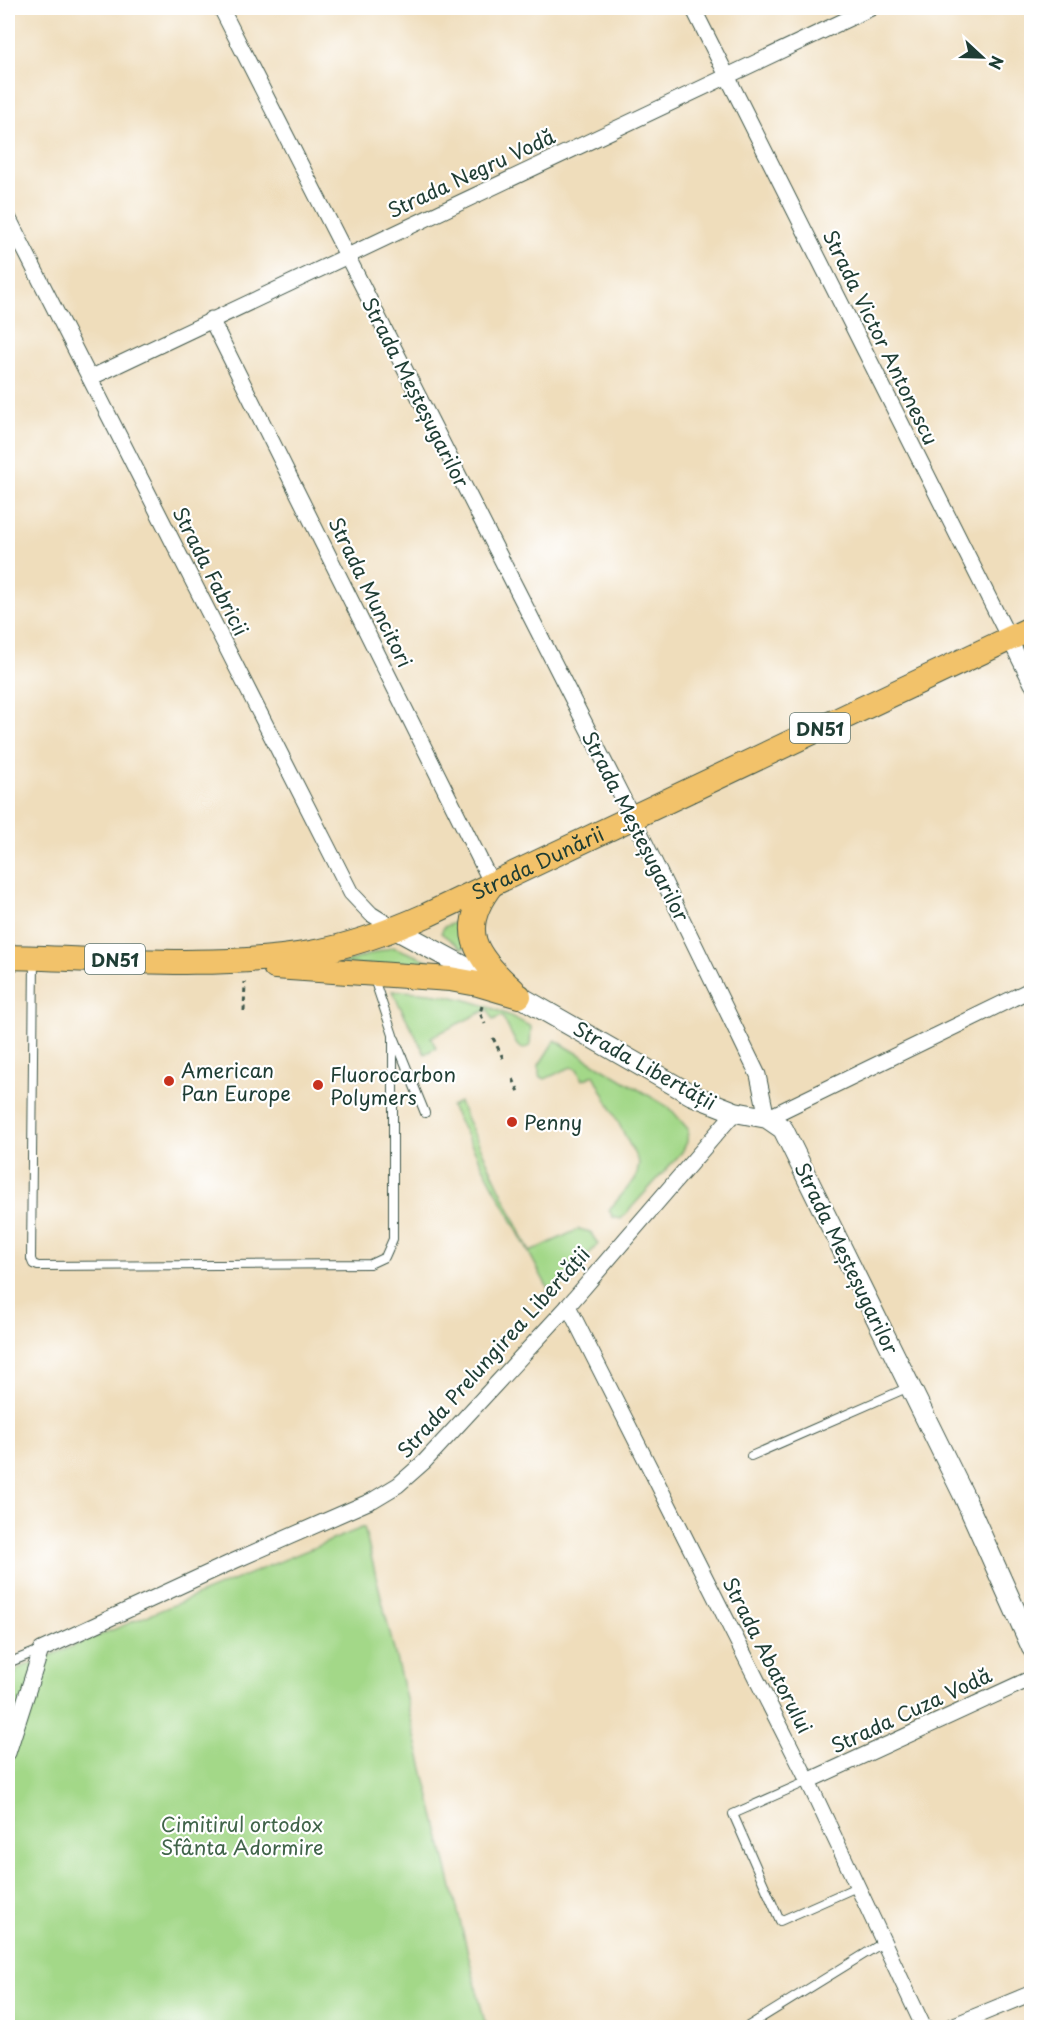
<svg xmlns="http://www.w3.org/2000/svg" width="1039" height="2035" font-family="'Playpen Sans',sans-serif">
<rect width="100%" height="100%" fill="#fff"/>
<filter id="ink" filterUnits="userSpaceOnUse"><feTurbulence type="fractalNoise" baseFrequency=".0167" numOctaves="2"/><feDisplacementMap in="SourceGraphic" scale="12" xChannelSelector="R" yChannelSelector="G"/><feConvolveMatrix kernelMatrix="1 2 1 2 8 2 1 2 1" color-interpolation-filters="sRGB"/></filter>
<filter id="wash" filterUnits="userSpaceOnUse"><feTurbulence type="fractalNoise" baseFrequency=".008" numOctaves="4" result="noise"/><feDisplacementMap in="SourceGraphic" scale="24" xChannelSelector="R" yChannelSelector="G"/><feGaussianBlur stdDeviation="1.35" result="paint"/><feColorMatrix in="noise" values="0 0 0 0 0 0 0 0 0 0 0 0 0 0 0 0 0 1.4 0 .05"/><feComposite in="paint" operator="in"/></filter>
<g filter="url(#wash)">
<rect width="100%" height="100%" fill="#efddbb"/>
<g fill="#a3d888" stroke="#618a5e" stroke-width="1.5">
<path d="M463,919l2,28 -3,2 -21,-16 3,-6z"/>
<path d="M393,947l55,21 -108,-4z"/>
<path d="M392,991c52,0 94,10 139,36l-1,19 -7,3 -6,-4 -15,-29 -9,4 -5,-11 -57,28 5,11 -11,6z"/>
<path d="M555,1040l115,68 18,21 -1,13 -5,10 -61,67 -8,-2 -4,-7 27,-32 3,-15 -45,-88 -12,5 -5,-11 -6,-2 -26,12 -6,-3v-11z"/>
<path d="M459,1102l71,150 49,-23 11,3 8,12 -46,52 -101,-190z"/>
<path d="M364,1527l122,500h-478v-332l9,-26z"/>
</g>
</g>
<g filter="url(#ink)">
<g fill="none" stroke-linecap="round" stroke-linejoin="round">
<defs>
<g id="service">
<path d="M34,959l-3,300 2,5 5,2 332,-2 15,-7 8,-18v-204l-20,-59"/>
<path d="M395,1039l30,74"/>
<path d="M751,1456l158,-69"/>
<path d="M8,1663l32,-13"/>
<path d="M808,1781l-75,33 47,107 79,-35"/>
<path d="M745,2028l139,-86"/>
</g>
<g id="minor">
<path d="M221,8l412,810 125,257 9,43 265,-129"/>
<path d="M693,8l339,676"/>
<path d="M8,217l343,676 20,21 24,15"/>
<path d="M211,319l281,565"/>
<path d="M90,378l781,-370"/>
<path d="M568,1306l240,475 116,247"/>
<path d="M8,1753l33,-103 193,-89 139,-61 25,-15 26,-23 144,-156 167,-194"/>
<path d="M808,1781l224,-103"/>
<path d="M947,2028l85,-35"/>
</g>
<path id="tertiary" d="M395,929l124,67 173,99 43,17 32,6 16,11 180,365 69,154"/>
<g id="primary">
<path d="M492,884c-36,46 -17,72 21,106"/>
<path id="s1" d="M8,957c95,2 208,12 302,-4 41,-7 79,-21 117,-38l605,-287"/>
<path d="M275,967l175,12 28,5 41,12"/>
</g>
</defs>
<use href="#service" stroke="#3e5548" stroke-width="10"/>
<use href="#minor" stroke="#3e5548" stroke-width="17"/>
<use href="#tertiary" stroke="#3e5548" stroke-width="22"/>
<use href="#primary" stroke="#3e5548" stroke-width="26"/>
<g stroke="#3e5548" stroke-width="3" stroke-dasharray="4.5 4.5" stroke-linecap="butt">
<path d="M482,1006l-2,7 5,11"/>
<path d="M244,1011l1,-29"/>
<path d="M493,1038l11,22"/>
<path d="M513,1079l7,15"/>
</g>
<use href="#service" stroke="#fff" stroke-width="8"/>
<use href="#minor" stroke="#fff" stroke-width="15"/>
<use href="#tertiary" stroke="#fff" stroke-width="20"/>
<use href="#primary" stroke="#f2c26a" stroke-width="24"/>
</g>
</g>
<g fill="#c8321e" stroke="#fff" stroke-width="2">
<circle cx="169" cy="1081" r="6"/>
<circle cx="318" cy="1085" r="6"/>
<circle cx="512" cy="1122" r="6"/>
</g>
<g text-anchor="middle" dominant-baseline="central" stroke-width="4.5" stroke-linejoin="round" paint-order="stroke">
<g fill="#fff" stroke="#627771" stroke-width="1.5">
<rect x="790" y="713" width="60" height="30" rx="4.5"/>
<rect x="85" y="944" width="60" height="30" rx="4.5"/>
</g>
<g font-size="18" font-weight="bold" fill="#1f3d34">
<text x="820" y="728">DN51</text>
<text x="115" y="959">DN51</text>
</g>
<g font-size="20" fill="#1f3d34" stroke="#fff">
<text transform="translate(471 173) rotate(-25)">Strada Negru Vodă</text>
<text transform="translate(881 337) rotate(64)">Strada Victor Antonescu</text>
<text transform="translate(416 392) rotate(63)">Strada Meșteșugarilor</text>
<text transform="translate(211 571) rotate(63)">Strada Fabricii</text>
<text transform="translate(371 592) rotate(64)">Strada Muncitori</text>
<text transform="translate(636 826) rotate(63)">Strada Meșteșugarilor</text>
<text stroke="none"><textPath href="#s1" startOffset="548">Strada Dunării</textPath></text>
<text transform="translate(645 1065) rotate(29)">Strada Libertății</text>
<text transform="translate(847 1258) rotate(64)">Strada Meșteșugarilor</text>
<text transform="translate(493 1352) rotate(-48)">Strada Prelungirea Libertății</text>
<text transform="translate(768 1655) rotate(63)">Strada Abatorului</text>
<text transform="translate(911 1710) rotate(-25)">Strada Cuza Vodă</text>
</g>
<g font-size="20" fill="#1f3d34" stroke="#fff" text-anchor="start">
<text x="181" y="1070">American<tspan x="181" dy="23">Pan Europe</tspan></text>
<text x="330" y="1074">Fluorocarbon<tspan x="330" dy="23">Polymers</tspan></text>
<text x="524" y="1122">Penny</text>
</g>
<g font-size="20" fill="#406449" stroke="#fff">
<text x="242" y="1824">Cimitirul ortodox<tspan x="242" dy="23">Sfânta Adormire</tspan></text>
</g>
</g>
<rect width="1039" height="2035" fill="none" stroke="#fff" stroke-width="30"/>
<g transform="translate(982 57) rotate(112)" stroke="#ffffff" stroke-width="4.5" paint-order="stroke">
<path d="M0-4.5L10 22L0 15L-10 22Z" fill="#1f3d34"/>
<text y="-9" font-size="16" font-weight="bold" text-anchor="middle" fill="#1f3d34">N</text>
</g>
</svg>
